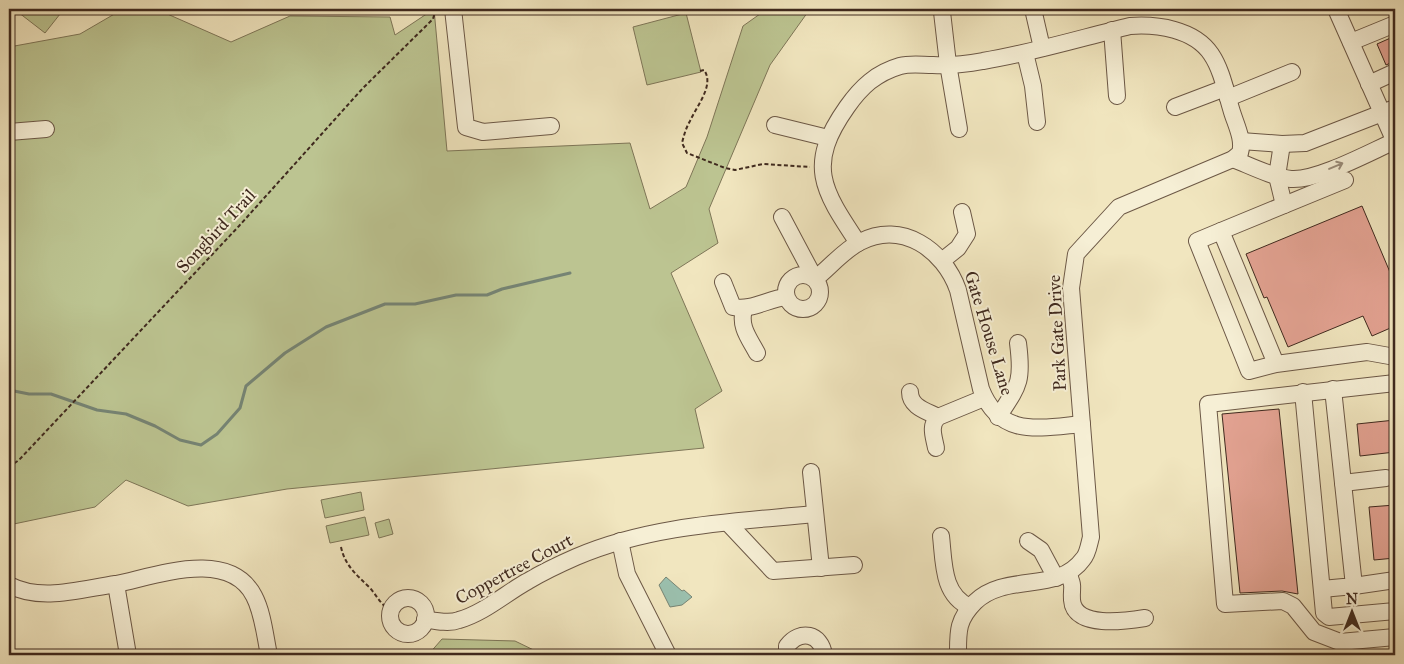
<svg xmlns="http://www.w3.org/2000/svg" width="1404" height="664" font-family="'IM FELL Great Primer',serif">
<rect width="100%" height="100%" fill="#f1e6bf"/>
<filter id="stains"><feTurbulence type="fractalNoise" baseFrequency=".004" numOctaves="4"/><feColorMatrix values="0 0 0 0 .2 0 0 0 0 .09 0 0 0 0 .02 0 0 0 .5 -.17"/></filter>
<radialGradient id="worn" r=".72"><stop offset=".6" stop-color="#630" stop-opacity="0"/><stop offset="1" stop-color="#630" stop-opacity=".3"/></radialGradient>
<g fill="#bcc491" stroke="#7e7658">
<path d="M14,9h50l-19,24z"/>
<path d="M123,9h33l75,33 59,-26 100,1 5,18 39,-26 13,142 183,-8 20,66 36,-22 21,-50 36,-111 24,-17h43l-40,56 -61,144 9,34 -47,30 51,118 -27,18 9,39 -417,41 -99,17 -62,-26 -31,27 -86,18v-478l71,-13z"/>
<path d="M686,13l15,59 -54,13 -14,-58z"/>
<path d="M361,492l3,18 -39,8 -4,-18z"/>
<path d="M365,517l4,18 -39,8 -4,-17z"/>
<path d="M389,519l4,15 -14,4 -4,-15z"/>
<path d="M442,639l73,2 29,14h-116z"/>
</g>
<path fill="#9bc0ae" stroke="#768474" d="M666,577l16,14 2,-1 8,7 -10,8 -12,2 -11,-22z"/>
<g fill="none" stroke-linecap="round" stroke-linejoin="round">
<path stroke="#768474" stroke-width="3" d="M9,390l20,4h22l46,16 29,4 29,12 25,14 21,5 16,-11 23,-26 6,-22 39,-33 41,-26 59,-23h30l41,-9h31l15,-6 68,-16"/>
</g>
<g fill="#e4a393" stroke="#3f291e">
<path d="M1395,36v25l-9,4 -9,-21z"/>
<path d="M1362,206l33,78v42l-23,10 -9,-20 -75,31 -21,-50 -3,1 -18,-44z"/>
<path d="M1279,409l19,185 -16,-3 -42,2 -18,-179z"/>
<path d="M1395,420v32l-35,4 -3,-32z"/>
<path d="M1395,505v53l-21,2 -5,-53z"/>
</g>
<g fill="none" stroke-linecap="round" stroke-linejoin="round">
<defs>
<g id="minor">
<path d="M453,9l13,118 17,5 68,-6"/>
<path d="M1033,9l9,39"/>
<path d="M1336,9l59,133"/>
<path d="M942,12l6,52 11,65"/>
<path d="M1112,30l5,66"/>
<path d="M1351,42l44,-18"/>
<path d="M1025,53l8,33 4,36"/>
<path d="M1369,84l26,-12"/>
<path d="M1228,98l64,-26"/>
<path d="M1175,107l50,-19"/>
<path d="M775,125l53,13"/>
<path d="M9,132l37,-3"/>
<path d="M1241,141l41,3 23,-1 90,-35"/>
<path d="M1282,144l-5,32 7,29"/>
<path d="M1233,159c18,7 39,18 58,20 26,2 79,-27 104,-38"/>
<path d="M782,217l33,62c14,-11 29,-29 45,-37 42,-22 84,8 98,48l23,99c19,49 58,39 101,35"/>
<path d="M1221,231l124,-51"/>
<path d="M858,243c-36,-54 -52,-78 -11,-136 14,-20 29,-34 53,-41 11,-3 22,-1 33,-1 16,1 34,-1 50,-4 49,-8 98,-23 147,-35 27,-2 64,3 81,28 11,16 15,39 21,58 4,13 12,28 8,41l-7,6 -114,48 -43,47 -5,34 20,249c-2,7 -3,17 -8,22 -25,35 -77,13 -108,43 -18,18 -17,30 -17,53"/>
<path d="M943,260l15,-12 9,-14 -5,-22"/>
<circle cx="803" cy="292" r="17"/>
<path d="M723,282l10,25c18,4 35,-8 53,-10"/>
<path d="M744,310c-5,16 5,28 13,43"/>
<path d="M1276,364l-55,-133 -24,10 52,130 27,-7 91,-12 28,5"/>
<path d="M1395,383l-187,21 17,200 58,-3 10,5 21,26 26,10 55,-5"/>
<path d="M910,392c0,15 17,19 28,25"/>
<path d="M1303,392l21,221 5,4 66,-6"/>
<path d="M998,417c21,-32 25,-35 20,-74"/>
<path d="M936,448c-2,-11 -7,-22 2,-31l46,-19"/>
<path d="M811,472l10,96"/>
<path d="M1343,483l43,-5"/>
<path d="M728,523l45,48 81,-6"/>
<path d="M941,536c3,26 1,59 29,71"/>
<path d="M620,541l7,33 41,81"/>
<path d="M1028,541l13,9 15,28"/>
<path d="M1068,573c7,16 3,13 4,27 2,29 54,21 73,18"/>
<path d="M9,585c32,17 72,4 107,-1"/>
<path d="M1354,586l41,-6"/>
<path d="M1322,589l32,-3 -21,-197"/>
<circle cx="408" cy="616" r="18"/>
<path d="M425,619c11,2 24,5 34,1 25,-7 47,-27 69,-39 15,-9 32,-17 48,-24 74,-32 158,-35 238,-43"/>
<path d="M128,655l-12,-71c40,-8 113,-36 138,12 9,17 11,40 15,59"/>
<path d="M787,655v-9c13,-17 34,-13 37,9"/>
</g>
</defs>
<use href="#minor" stroke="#6c5846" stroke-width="18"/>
<g stroke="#3f291e" stroke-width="2" stroke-dasharray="4 2.5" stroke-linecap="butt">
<path d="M700,71l4,-1c11,15 -8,37 -14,51 -4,7 -6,14 -8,22l5,10 38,15 10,2 28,-6 47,3"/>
<path d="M9,467l10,-7 220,-234 124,-138 70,-69 3,-10"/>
<path d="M341,547c4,19 16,28 29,41 7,8 11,17 21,23"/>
</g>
<use href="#minor" stroke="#f6efd5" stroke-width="16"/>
</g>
<defs><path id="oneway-shaft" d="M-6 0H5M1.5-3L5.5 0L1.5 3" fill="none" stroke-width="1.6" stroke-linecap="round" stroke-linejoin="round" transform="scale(1.25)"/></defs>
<use stroke="#9a8c7a" href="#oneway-shaft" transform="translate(1336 166) rotate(-23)"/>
<g text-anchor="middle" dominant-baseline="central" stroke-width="4" stroke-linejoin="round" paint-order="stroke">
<g font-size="18" fill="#3f291e" stroke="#f6efd5">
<text transform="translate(216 231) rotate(-47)">Songbird Trail</text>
<text transform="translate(989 333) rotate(73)">Gate House Lane</text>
<text transform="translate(1057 333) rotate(-93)">Park Gate Drive</text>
<text transform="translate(514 569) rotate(-28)">Coppertree Court</text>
</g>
</g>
<rect width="1404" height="664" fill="none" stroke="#f1e6bf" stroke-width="30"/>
<rect x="10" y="10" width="1384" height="644" fill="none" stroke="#3f291e" stroke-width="2.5"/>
<rect x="15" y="15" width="1374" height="634" fill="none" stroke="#3f291e"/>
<g transform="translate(1352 612)" stroke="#f6efd5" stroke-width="4" paint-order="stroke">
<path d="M0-4L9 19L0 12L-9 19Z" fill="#3f291e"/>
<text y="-8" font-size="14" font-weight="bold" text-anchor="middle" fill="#3f291e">N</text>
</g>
<rect width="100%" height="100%" filter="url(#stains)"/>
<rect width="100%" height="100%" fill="url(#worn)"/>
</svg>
